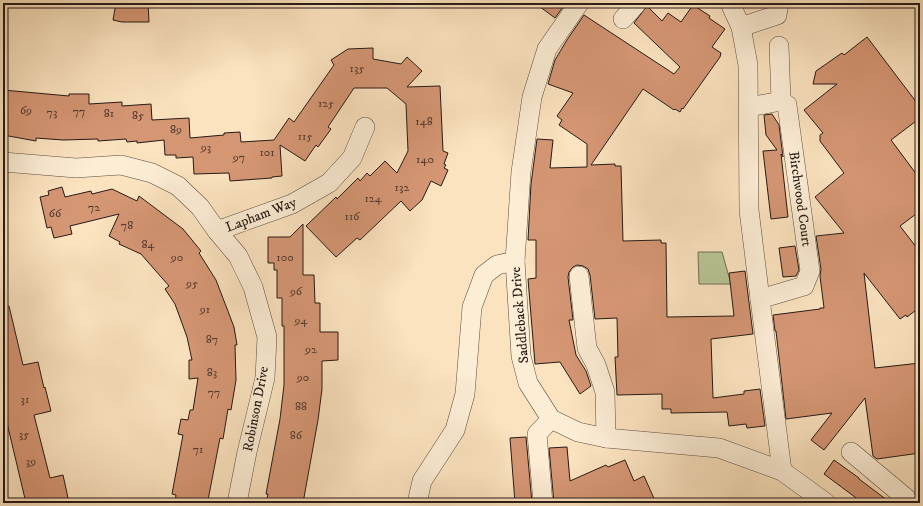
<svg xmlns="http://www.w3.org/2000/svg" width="923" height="506" font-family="'IM FELL DW Pica',serif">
<rect width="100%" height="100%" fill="#fbe3bf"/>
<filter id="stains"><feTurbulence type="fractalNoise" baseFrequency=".005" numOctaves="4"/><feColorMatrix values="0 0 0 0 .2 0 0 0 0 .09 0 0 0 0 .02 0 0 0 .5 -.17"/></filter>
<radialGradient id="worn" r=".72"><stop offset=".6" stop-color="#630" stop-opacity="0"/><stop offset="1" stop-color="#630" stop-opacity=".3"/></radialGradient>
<path fill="#b9c596" stroke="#707056" d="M698,252h24l9,32h-32z"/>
<g fill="#d59674" stroke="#261a16">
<path d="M116,3h32l1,19h-27l-9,-2z"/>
<path d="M535,3h28l2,1 -10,14z"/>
<path d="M693,5l17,11 -1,2 16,11 -13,18 9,6 -1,4 -37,52 -1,-1 -2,4 -5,-3 -1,1 -31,-21 -52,76 24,-1v2h6l2,75 38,-1v3h5l1,74 67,-1 -5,-43 16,-2 8,63 -42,5 2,59 31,-4v-3l16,-2 5,37 -18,2 -1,-4 -17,2 -2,-14 -56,1v-4h-9v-15l-45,1 -2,-38h3l-1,-39 -22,1 -5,-44 -2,-6 -5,-3 -6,-1 -4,2 -4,5 -1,5 5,43h-4l7,35 10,16 5,15 -11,8 -20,-32 -25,2 -7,-85 8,-1v-38h-8l3,-56 6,-45 16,1 -3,28 37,-1v-23l-28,-19 3,-5 -5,-4 16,-23 -25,-9 7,-24 12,-20 17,-25 90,59 6,-7 -46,-44 13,-17 15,15 6,-8 13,9z"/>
<path d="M867,37l53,70v11l-29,22 29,39v32l-20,15 20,26v55l-13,10 -1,-2 -6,4 -36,-46 11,95 45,-5v90l-43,6 -4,-3 -8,-58 -41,52 -13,-10 21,-27 -46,6 -10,-88h-1l-2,-16 47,-6v-1h4l-4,-32 1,-7 -5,-33 28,-3 -29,-36 29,-24 -24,-32v-6l3,-2 -19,-23 33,-26h-24l3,-13 26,-18 2,2z"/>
<path d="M373,48v11l28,5 6,-7 15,14 -15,16 33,-1 3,65 5,2 -4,11 2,1 -2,3 4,2 -7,16 -10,-5 -9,19 -12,11 -9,-10 -41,39 -3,-2 -21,19 -30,-31 30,-29 1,2 21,-21 2,3 7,-8 3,3 15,-15 12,12 11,-22 -2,-47 -19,-16h-33l-26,39 3,2 -13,18 -2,-2 -11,16 -25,-16 2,31 -10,1v1l-42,3 -1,-8 -35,1 -1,-17 -17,1v-3h-11l-1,-15 -27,3v-2l-10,1 -1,-3 -28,2v-2l-35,1 -27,-2v3l-33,-6v-45l66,6v-2h20v10l33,-2v4l29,-2 1,16 37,-2 1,20 34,-3v-2l16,-1 1,10 33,-2 15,-22 5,4 40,-57 -3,-5 17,-11z"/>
<path d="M772,114l7,11 4,32 -2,-3 7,63 -17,2 -8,-68 14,-1 -11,-15 -2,-20z"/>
<path d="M62,187l3,10 26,-6 1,3 20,-5 25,12 2,-5 44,33 18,22 -2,2 17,27 18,47 3,18h-2l1,35 -5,30 -3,-1 -5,30 -3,-1 -12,62h-5v3h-28l1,-8 -4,-1 11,-59 -5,-1 3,-15 7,1 2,-10h3l5,-32 -9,1v-19h3l-5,-23 -12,-33 -10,-15 4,-3 -28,-32 -22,-10 1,-2 -11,-6 10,-22 -49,12 2,8 -18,4 -3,-11 -4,1 -7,-31 9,-2 -1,-4z"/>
<path d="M303,224v51h11l1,28h5v29h18v28l-16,1v28l-4,31 -15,83h-37l2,-9h-2l14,-75 4,-34v-59h-2v-28h-5v-28h-3v-7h-6v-26h22z"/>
<path d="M795,246l4,24 -3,6 -13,1 -4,-29z"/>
<path d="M9,306l14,59 15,-3 6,26 1,-1 6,24 -17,4 16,63 13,-3 5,23 -9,3 1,2h-34l-23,-97v-99z"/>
<path d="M526,437l6,66h-17l-5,-65z"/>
<path d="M567,447l3,34 36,-16 2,2 17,-7 9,21 10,-5 12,27h-102l-5,-55z"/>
<path d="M834,460l25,18v1l32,24h-28l-39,-29z"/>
</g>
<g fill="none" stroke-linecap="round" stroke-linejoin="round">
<defs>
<g id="minor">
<path d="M579,3l-32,46 -15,48 -11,75 -6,89 6,95 7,27 23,36 27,13 28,6 113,10 63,23 44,32"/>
<path d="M730,3l11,24 7,38 1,145 11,89 22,172"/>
<path d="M623,19l14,-16"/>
<path d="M741,27l36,-12 2,-12"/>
<path d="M779,46l2,55"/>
<path d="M749,107l32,-6 6,4 23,166 -6,15 -44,13"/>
<path d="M3,162l73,6 45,-3 31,8 26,13 22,21 17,24 21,25 15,31 14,50 -2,41 -18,74 -10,51"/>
<path d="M217,231l75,-27 37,-21 23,-25 13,-31"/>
<path d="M579,276l8,72 9,17 9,27 1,46"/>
<path d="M851,452l55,46 2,5"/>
<path d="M417,503l5,-22 33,-51 10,-36 7,-87 12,-32 13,-10 18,-4"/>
<path d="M543,503l-6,-69 14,-15"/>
</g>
</defs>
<use href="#minor" stroke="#5b4c40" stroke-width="20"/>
<use href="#minor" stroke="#fcedd5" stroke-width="19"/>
</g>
<g text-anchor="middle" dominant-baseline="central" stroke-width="3" stroke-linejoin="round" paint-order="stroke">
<g font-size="12" fill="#52392e">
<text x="357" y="68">135</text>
<text x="326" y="103">125</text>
<text x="26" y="110">69</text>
<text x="79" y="111">77</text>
<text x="52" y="112">73</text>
<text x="109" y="113">81</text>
<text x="138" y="115">85</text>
<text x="424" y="121">148</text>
<text x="176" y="129">89</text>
<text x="305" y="136">115</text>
<text x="206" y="147">93</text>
<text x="267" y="152">101</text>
<text x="239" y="157">97</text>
<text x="425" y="159">140</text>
<text x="402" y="187">132</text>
<text x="373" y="198">124</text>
<text x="94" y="207">72</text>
<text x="55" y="213">66</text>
<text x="352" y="216">116</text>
<text x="127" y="225">78</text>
<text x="148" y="244">84</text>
<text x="177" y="257">90</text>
<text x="285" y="257">100</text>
<text x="192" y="283">95</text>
<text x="296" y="291">96</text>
<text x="205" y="309">91</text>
<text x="301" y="320">94</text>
<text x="212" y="339">87</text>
<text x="311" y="349">92</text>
<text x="212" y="372">83</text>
<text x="303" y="377">90</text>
<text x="214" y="392">77</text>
<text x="25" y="399">31</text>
<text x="301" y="406">88</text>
<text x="24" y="434">35</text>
<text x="296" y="435">86</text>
<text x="198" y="449">71</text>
<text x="31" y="461">39</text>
</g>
<g font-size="14" fill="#261a16" stroke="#fcedd5">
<text transform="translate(800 199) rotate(82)">Birchwood Court</text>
<text transform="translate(261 215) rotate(-21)">Lapham Way</text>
<text transform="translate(520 315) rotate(-95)">Saddleback Drive</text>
<text transform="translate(256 409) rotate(-79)">Robinson Drive</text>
</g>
</g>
<rect width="923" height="506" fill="none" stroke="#fbe3bf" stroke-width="16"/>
<rect x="4" y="4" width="915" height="498" fill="none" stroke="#261a16" stroke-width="2"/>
<rect x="8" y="8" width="907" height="490" fill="none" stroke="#261a16"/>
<rect width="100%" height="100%" filter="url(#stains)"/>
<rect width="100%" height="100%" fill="url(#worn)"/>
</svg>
